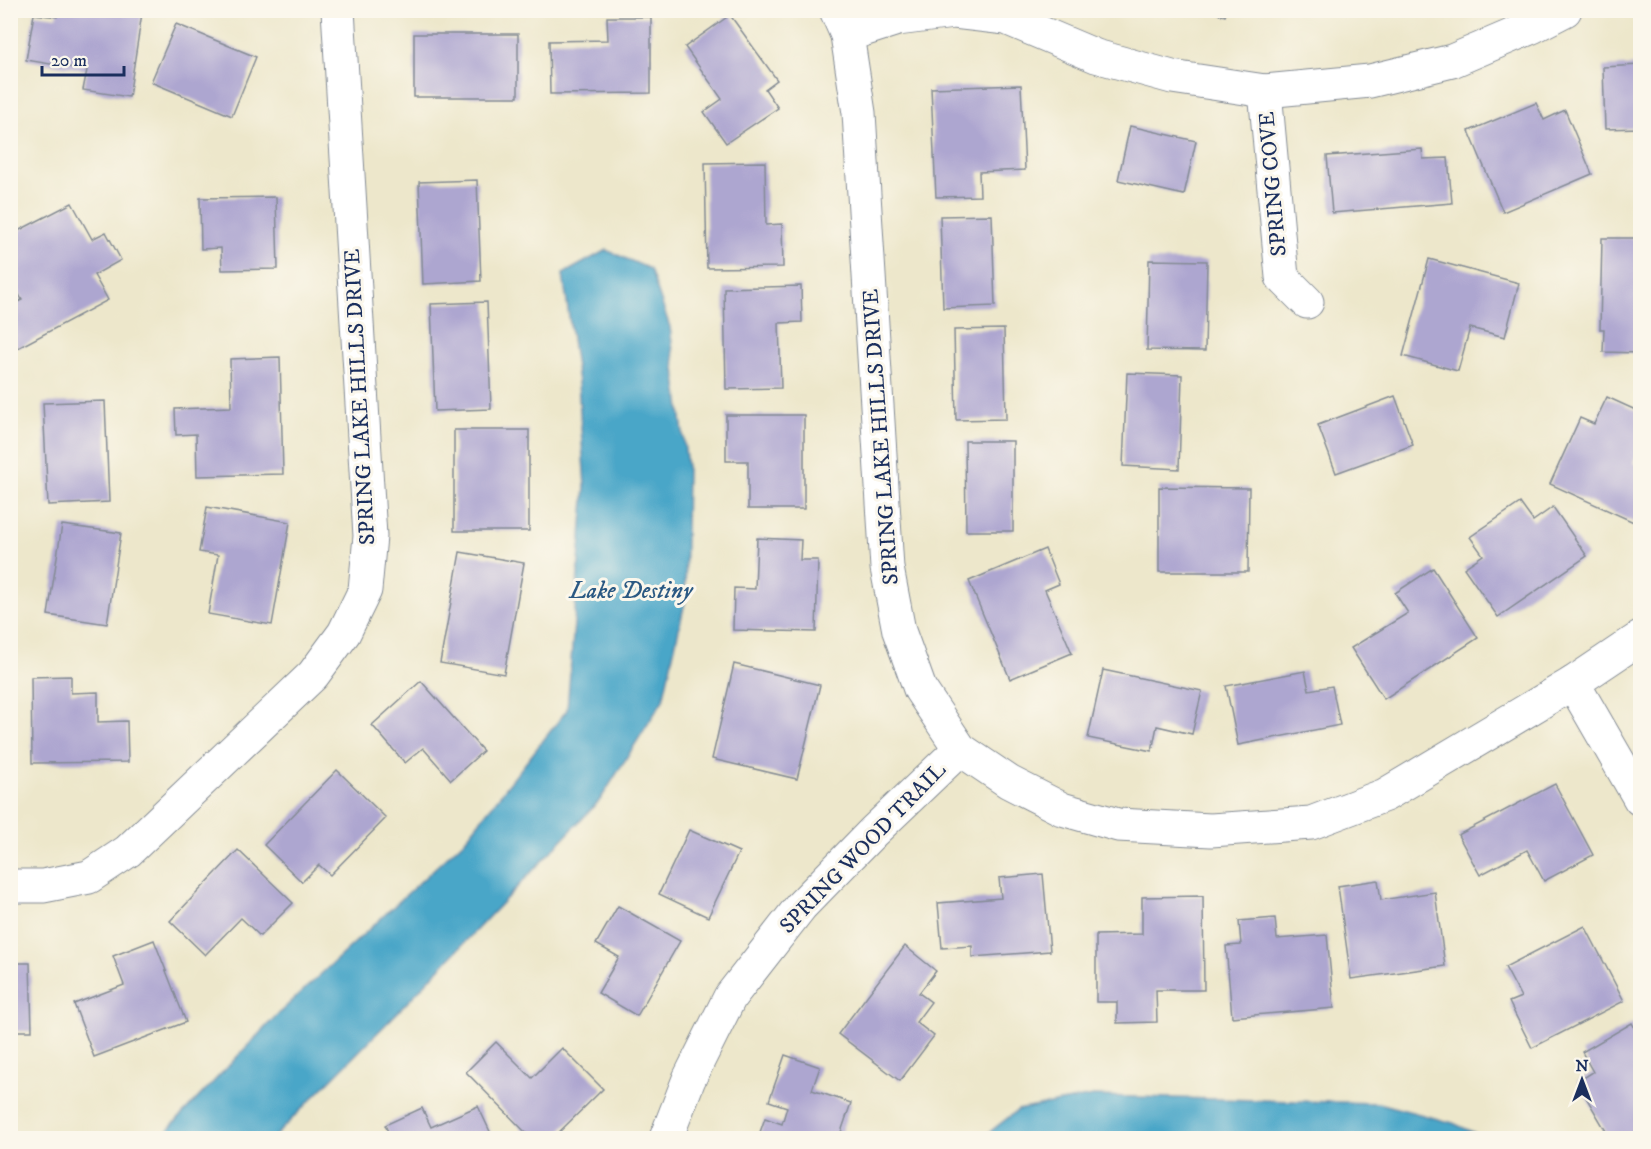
<svg xmlns="http://www.w3.org/2000/svg" width="1651" height="1149" font-family="'IM FELL DW Pica',serif">
<rect width="100%" height="100%" fill="#fbf7ec"/>
<filter id="ink" filterUnits="userSpaceOnUse"><feTurbulence type="fractalNoise" baseFrequency=".0167" numOctaves="2"/><feDisplacementMap in="SourceGraphic" scale="12" xChannelSelector="R" yChannelSelector="G"/><feConvolveMatrix kernelMatrix="1 2 1 2 8 2 1 2 1" color-interpolation-filters="sRGB"/></filter>
<filter id="wash" filterUnits="userSpaceOnUse"><feTurbulence type="fractalNoise" baseFrequency=".008" numOctaves="4" result="noise"/><feDisplacementMap in="SourceGraphic" scale="24" xChannelSelector="R" yChannelSelector="G"/><feGaussianBlur stdDeviation="1.35" result="paint"/><feColorMatrix in="noise" values="0 0 0 0 0 0 0 0 0 0 0 0 0 0 0 0 0 1.4 0 .05"/><feComposite in="paint" operator="in"/></filter>
<g filter="url(#wash)">
<rect width="100%" height="100%" fill="#ede7cb"/>
<g fill="#49a6c8" stroke="#326a93" stroke-width="1.5">
<path d="M606,250l44,19 20,58 17,140 -2,135 -22,98 -63,100 -200,210 -127,128h-113l117,-123 188,-175 102,-130 18,-223 -7,-105 -15,-108z"/>
<path d="M1093,1096l285,7 75,20 32,15h-503l36,-28z"/>
</g>
<g id="blocks">
<g fill="#ada6d0">
<path d="M58,10h69l15,3 -13,84 -46,-7 4,-20 -61,-10 8,-46 23,3z"/>
<path d="M1209,10h18l-2,6z"/>
<path d="M730,15l47,65 -12,9 13,19 -52,35 -22,-31 18,-13 -37,-52z"/>
<path d="M607,17h44v76l-101,1 -1,-53 59,-1z"/>
<path d="M176,24l80,33 -24,59 -81,-34z"/>
<rect x="414" y="34" width="104" height="63"/>
<path d="M1640,65v63l-35,1 -2,-62z"/>
<path d="M1021,85l4,85 -46,2 1,24 -44,1 -5,-109z"/>
<path d="M1536,103l8,17 21,-10 27,64 -89,38 -34,-81z"/>
<path d="M1130,126l66,15 -12,54 -66,-15z"/>
<path d="M1422,149l1,10 25,-1 4,45 -120,10 -5,-57z"/>
<path d="M765,162l1,63 16,-1 1,43 -76,1 -2,-105z"/>
<path d="M477,180l4,101 -58,3 -4,-102z"/>
<path d="M276,197l2,72 -56,1 -1,-22 -20,1 -1,-51z"/>
<path d="M72,203l20,36 14,-7 15,28 -27,15 14,25 -90,48 -8,-14v-28l12,-6 -12,-22v-43z"/>
<path d="M992,215l3,91 -52,2 -3,-92z"/>
<path d="M1602,238h38v115l-37,-1 1,-23h-4z"/>
<path d="M1429,259l90,24 -14,54 -35,-9 -12,43 -55,-15z"/>
<path d="M1149,260l58,1 -2,90 -58,-1z"/>
<path d="M801,286l1,36 -23,1 2,65 -55,1 -2,-101z"/>
<path d="M487,302l4,107 -56,2 -4,-107z"/>
<path d="M1004,329l2,90 -50,1 -2,-90z"/>
<path d="M280,357l3,117 -86,2 -1,-42 -20,1 -1,-26 56,-2 -1,-48z"/>
<path d="M1127,373l55,2 -3,94 -56,-3z"/>
<path d="M1395,396l18,49 -77,28 -18,-48z"/>
<path d="M1607,397l33,15v35l-7,16 7,3v53l-2,5 -88,-40 30,-66 14,6z"/>
<path d="M105,401l4,101 -61,3 -5,-102z"/>
<path d="M726,415h78v94h-56v-48h-22z"/>
<rect x="454" y="430" width="75" height="101"/>
<path d="M965,441h48v90h-47z"/>
<path d="M1159,487l90,1 -1,84h-89z"/>
<path d="M1520,503l13,18 20,-14 34,49 -89,61 -34,-49 19,-13 -13,-18z"/>
<path d="M207,507l83,15 -18,103 -64,-11 10,-59 -19,-3z"/>
<path d="M62,525l59,8 -14,91 -59,-9z"/>
<path d="M757,538l44,2 -1,20h18l-2,72 -83,-2 1,-42 21,1z"/>
<path d="M1045,549l14,35 -14,6 27,63 -62,26 -41,-98z"/>
<path d="M460,552l64,11 -20,111 -64,-11z"/>
<path d="M1433,568l45,70 -94,61 -33,-51 57,-35 -13,-20z"/>
<path d="M734,664l86,21 -23,94 -85,-20z"/>
<path d="M1103,670l99,21 -10,43 -35,-8 -5,25 -64,-13z"/>
<path d="M1305,671l4,19 23,-4 8,39 -102,20 -12,-59z"/>
<path d="M71,676v17l27,-1v30l29,-1 1,41 -96,1 -1,-86z"/>
<path d="M421,681l62,70 -32,29 -28,-32 -18,15 -33,-38z"/>
<path d="M337,770l49,48 -56,57 -11,-10 -17,17 -38,-37z"/>
<path d="M1555,784l38,71 -49,26 -17,-31 -47,25 -22,-40z"/>
<path d="M689,830l50,22 -31,65 -49,-23z"/>
<path d="M238,850l55,53 -33,33 -19,-18 -36,37 -35,-34z"/>
<path d="M1043,874l7,77 -78,6v-11l-30,2 -4,-45 63,-5 -2,-20z"/>
<path d="M1378,880l3,20 54,-8 10,74 -94,13 -13,-93z"/>
<path d="M1203,896l1,94h-48l1,32 -40,1v-21h-21v-67l46,-1v-37z"/>
<path d="M618,906l62,35 -43,75 -39,-23 21,-36 -23,-13z"/>
<path d="M1275,918l2,21 50,-4 7,73 -102,9 -6,-71 15,-1 -2,-24z"/>
<path d="M1585,926l39,75 -92,47 -23,-46 12,-5 -16,-30z"/>
<path d="M154,940l32,82 -92,35 -20,-53 50,-19 -11,-29z"/>
<path d="M905,946l31,25 -17,22 12,9 -15,20 18,14 -34,45 -62,-47z"/>
<path d="M10,963h20l2,68h-22z"/>
<path d="M1632,1023l8,14v95l-11,6h-19l-33,-56 16,-10 -11,-20z"/>
<path d="M496,1042l36,36 30,-30 41,41 -50,49h-22l-65,-66z"/>
<path d="M785,1055l35,12 -8,23 39,13 -12,35h-81l7,-20 17,6 5,-17 -18,-6z"/>
<path d="M478,1106l15,32h-102l-6,-13 37,-17 9,19z"/>
</g>
</g>
</g>
<g filter="url(#ink)">
<use href="#blocks" fill-opacity="0" stroke="#848b94" stroke-width="1.5"/>
<g fill="none" stroke-linecap="round" stroke-linejoin="round">
<defs>
<g id="minor">
<path d="M836,10l11,25 12,78 28,455 12,63 21,58 40,60 49,33 53,27 56,16 93,5 100,-7 74,-28 188,-112 67,-45"/>
<path d="M847,35l50,-16 57,-7 52,6 90,38 76,21 93,14 105,-10 82,-20 80,-34 33,-17"/>
<path d="M1265,91l17,186 25,25"/>
<path d="M1573,683l67,116"/>
<path d="M10,886h33l46,-9 39,-26 185,-176 31,-42 21,-43 5,-54 -32,-526"/>
<path d="M666,1138l23,-59 41,-82 71,-91 72,-74 87,-83"/>
</g>
</defs>
<use href="#minor" stroke="#848b94" stroke-width="35"/>
<use href="#minor" stroke="#fff" stroke-width="33"/>
</g>
</g>
<g text-anchor="middle" dominant-baseline="central" stroke-width="6" stroke-linejoin="round" paint-order="stroke">
<g font-size="22" fill="#1b2f5e" stroke="#fbf7ec">
<text transform="translate(1273 184) rotate(-95)">SPRING COVE</text>
<text transform="translate(360 397) rotate(-93)">SPRING LAKE HILLS DRIVE</text>
<text transform="translate(881 437) rotate(-94)">SPRING LAKE HILLS DRIVE</text>
<text transform="translate(863 848) rotate(-46)">SPRING WOOD TRAIL</text>
</g>
<g font-size="24" font-style="italic" fill="#2b5983" stroke="#fbf7ec">
<text x="631" y="591">Lake Destiny</text>
</g>
</g>
<rect width="1651" height="1149" fill="none" stroke="#fbf7ec" stroke-width="36"/>
<g transform="translate(1582 1080)" stroke="#fbf7ec" stroke-width="4.5" paint-order="stroke">
<path d="M0-4.5L10 22L0 15L-10 22Z" fill="#1b2f5e"/>
<text y="-9" font-size="16" font-weight="bold" text-anchor="middle" fill="#1b2f5e">N</text>
</g>
<path d="M42 66v9h82v-9" fill="none" stroke="#1b2f5e" stroke-width="3"/>
<text x="51" y="66" font-size="18" fill="#1b2f5e" stroke="#fbf7ec" stroke-width="4.5" paint-order="stroke">20 m</text>
</svg>
